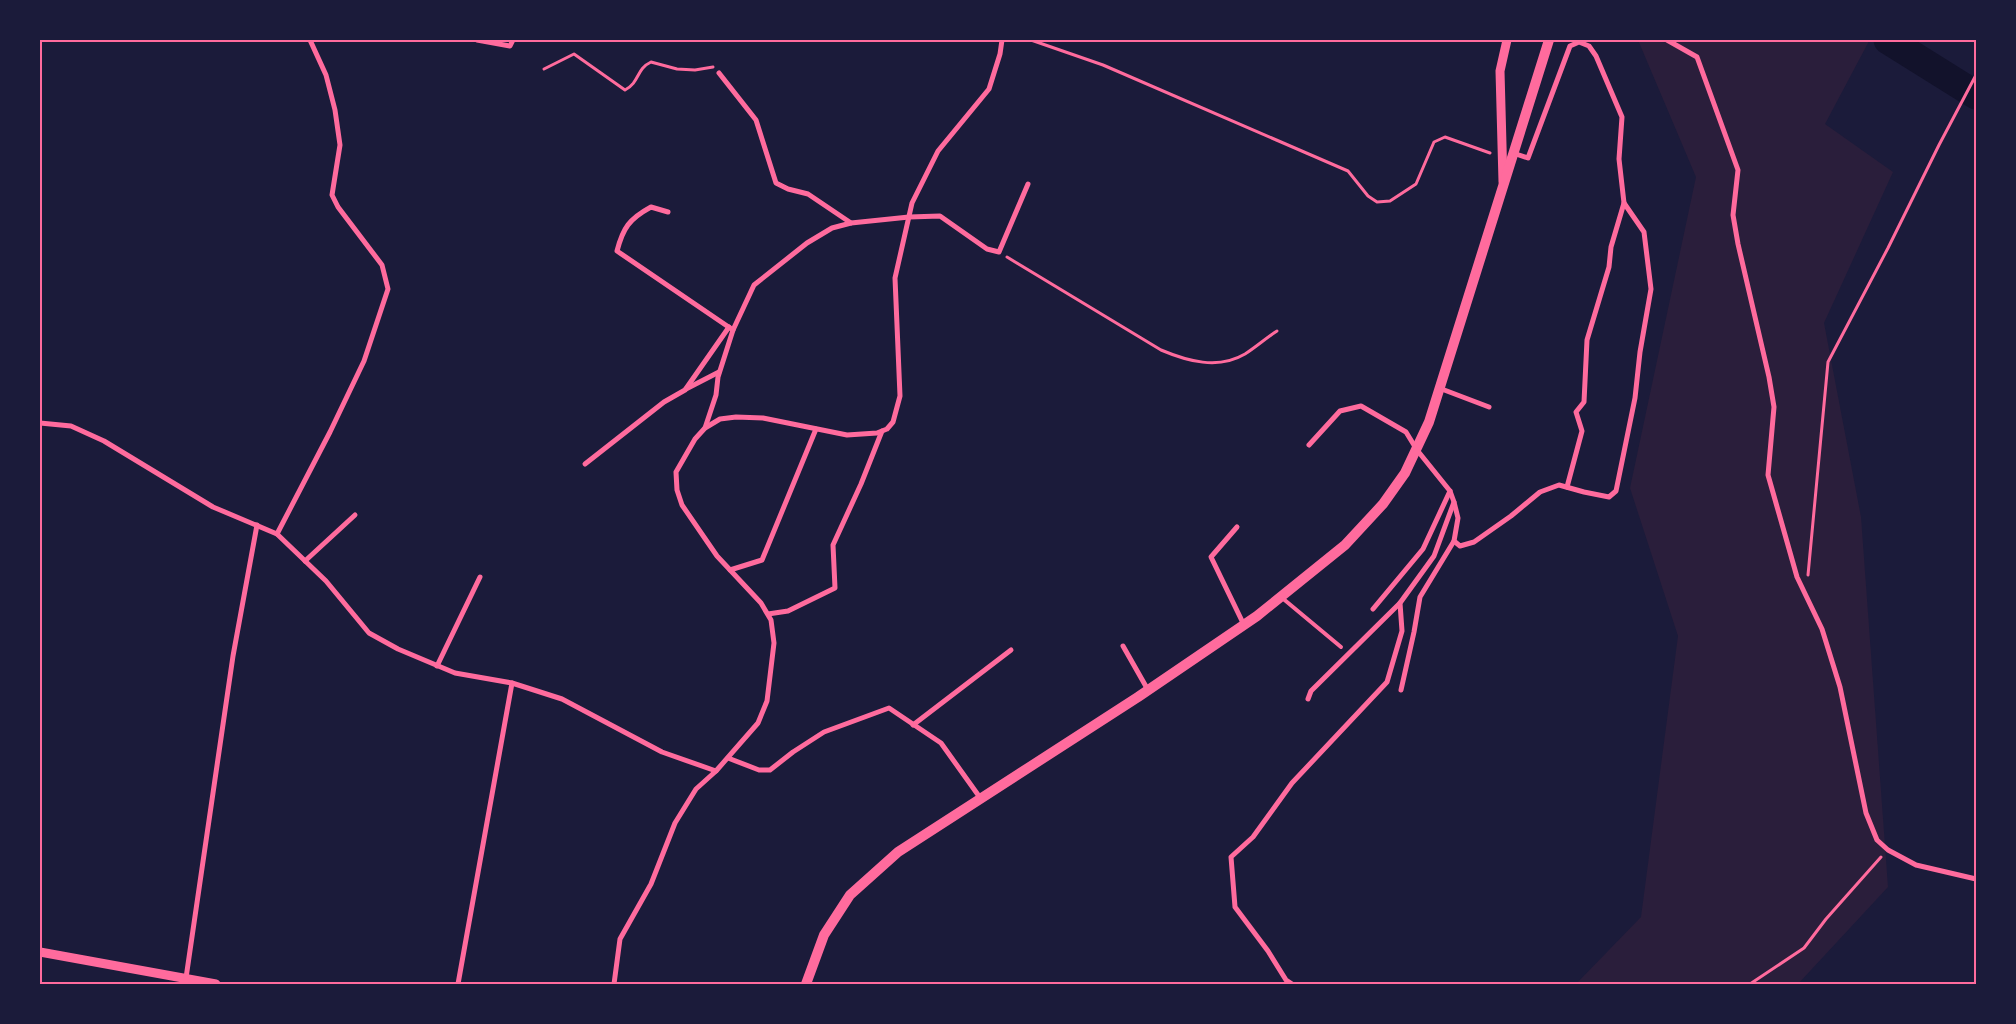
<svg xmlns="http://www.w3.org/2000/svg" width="2016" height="1024" font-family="Roboto,sans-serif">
<rect width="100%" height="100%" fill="#1b1b3a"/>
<path fill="#2a1e3b" d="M1638,40h230v3l-43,81 68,48 -69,151 37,194 27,370 -90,97h-222l65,-67 37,-281 -48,-148 66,-311z"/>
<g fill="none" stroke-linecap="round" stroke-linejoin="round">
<path stroke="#12122b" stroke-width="29" d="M1888,40l88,55"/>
<g stroke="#ff6b9d" stroke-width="3">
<path d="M1031,40l72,25 245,106 20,25 9,6 13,-1 26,-17 18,-42 11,-5 45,16"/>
<path d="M544,69l30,-15 51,36c15,-8 11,-21 26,-28l26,7 18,1 18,-3"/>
<path d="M1007,257l154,93c26,11 57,20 84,4 11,-7 21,-16 32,-23"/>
<path d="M1808,575l20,-213 60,-114 51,-103 37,-70"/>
<path d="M1750,984l54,-36 22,-29 55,-62"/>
</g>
<path stroke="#ff6b9d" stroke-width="4" d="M1281,597l60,50"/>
<g stroke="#ff6b9d" stroke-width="5">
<path d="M477,40l33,6 3,-6"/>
<path d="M1667,40l30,17 41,113 -5,45 5,29 31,133 5,30 -6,68 29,102 25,52 18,58 26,126 11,27 11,10 28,15 60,14"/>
<path d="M719,73l37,47 20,63 12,6 20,5 43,29 58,-6 31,-1 47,33 12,3 29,-68"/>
<path d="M668,212l-17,-5c-22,12 -28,21 -34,44l116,79"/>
<path d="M1439,388l50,19"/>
<path d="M686,389l33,-17"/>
<path d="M40,423l31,3 33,15 109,66 64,27 49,47 43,52 29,16 57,24 57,10 50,16 100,53 54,19"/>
<path d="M705,428l11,-33 2,-18 15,-47 21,-45 53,-42 25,-15 19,-5"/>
<path d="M585,464l79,-62 21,-12 44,-63"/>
<path d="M1567,487l15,-56 -6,-19 8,-10 3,-62 22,-73 2,-20 13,-44"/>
<path d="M1454,502l4,16 -4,23 6,5 14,-4 37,-26 29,-24 19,-7 25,7 25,5 7,-6 19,-93 5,-46 11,-63 -7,-57 -20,-29 -5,-44 3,-42 -26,-61 -7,-10 -10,-4 -9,4 -42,112 -15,-5"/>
<path d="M1237,527l-26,30 33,68"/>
<path d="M277,534l53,-102 34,-71 24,-72 -6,-24 -44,-58 -6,-12 8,-50 -5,-35 -9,-35 -16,-35"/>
<path d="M305,561l50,-46"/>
<path d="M730,570l32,-10 54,-131"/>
<path d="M1373,609l50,-60 27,-58"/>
<path d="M768,614l20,-3 47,-23 -2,-43 28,-61 21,-53"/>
<path d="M1123,646l25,44"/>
<path d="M437,666l43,-89"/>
<path d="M1401,690l13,-58 6,-35 34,-56"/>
<path d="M1308,699l3,-8 89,-88"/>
<path d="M913,725l98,-75"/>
<path d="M728,758l31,12h11l23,-18 31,-20 65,-24 52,35 40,56"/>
<path d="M186,978l47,-322 24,-131"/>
<path d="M458,984l54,-301"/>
<path d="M614,984l6,-45 31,-55 24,-61 21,-34 20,-18 42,-48 9,-22 7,-58 -3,-23 -10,-17 -44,-47 -35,-51 -5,-15 -1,-18 19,-33 10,-11 15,-9 16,-2 27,1 84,17 30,-2 10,-4 6,-7 7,-26 -5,-118 17,-75 26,-52 51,-62 11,-35 2,-14"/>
<path d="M1292,984l-6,-4 -18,-29 -33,-44 -4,-50 22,-20 39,-54 95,-101 15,-51 -2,-28 34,-47 20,-54 -4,-11 -33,-41 -11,-18 -45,-26 -21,5 -31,34"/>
</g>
<g stroke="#ff6b9d" stroke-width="9">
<path d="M1503,182l-3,-111 7,-31"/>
<path d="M40,952l176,32"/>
</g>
<path stroke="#ff6b9d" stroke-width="10" d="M806,984l18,-49 26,-40 48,-43 240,-155 119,-81 88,-71 38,-41 22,-31 24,-51 120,-382"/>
</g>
<rect width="2016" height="1024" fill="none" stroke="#1b1b3a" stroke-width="82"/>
<rect x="41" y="41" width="1934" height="942" fill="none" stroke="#ff6b9d" stroke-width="2"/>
</svg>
